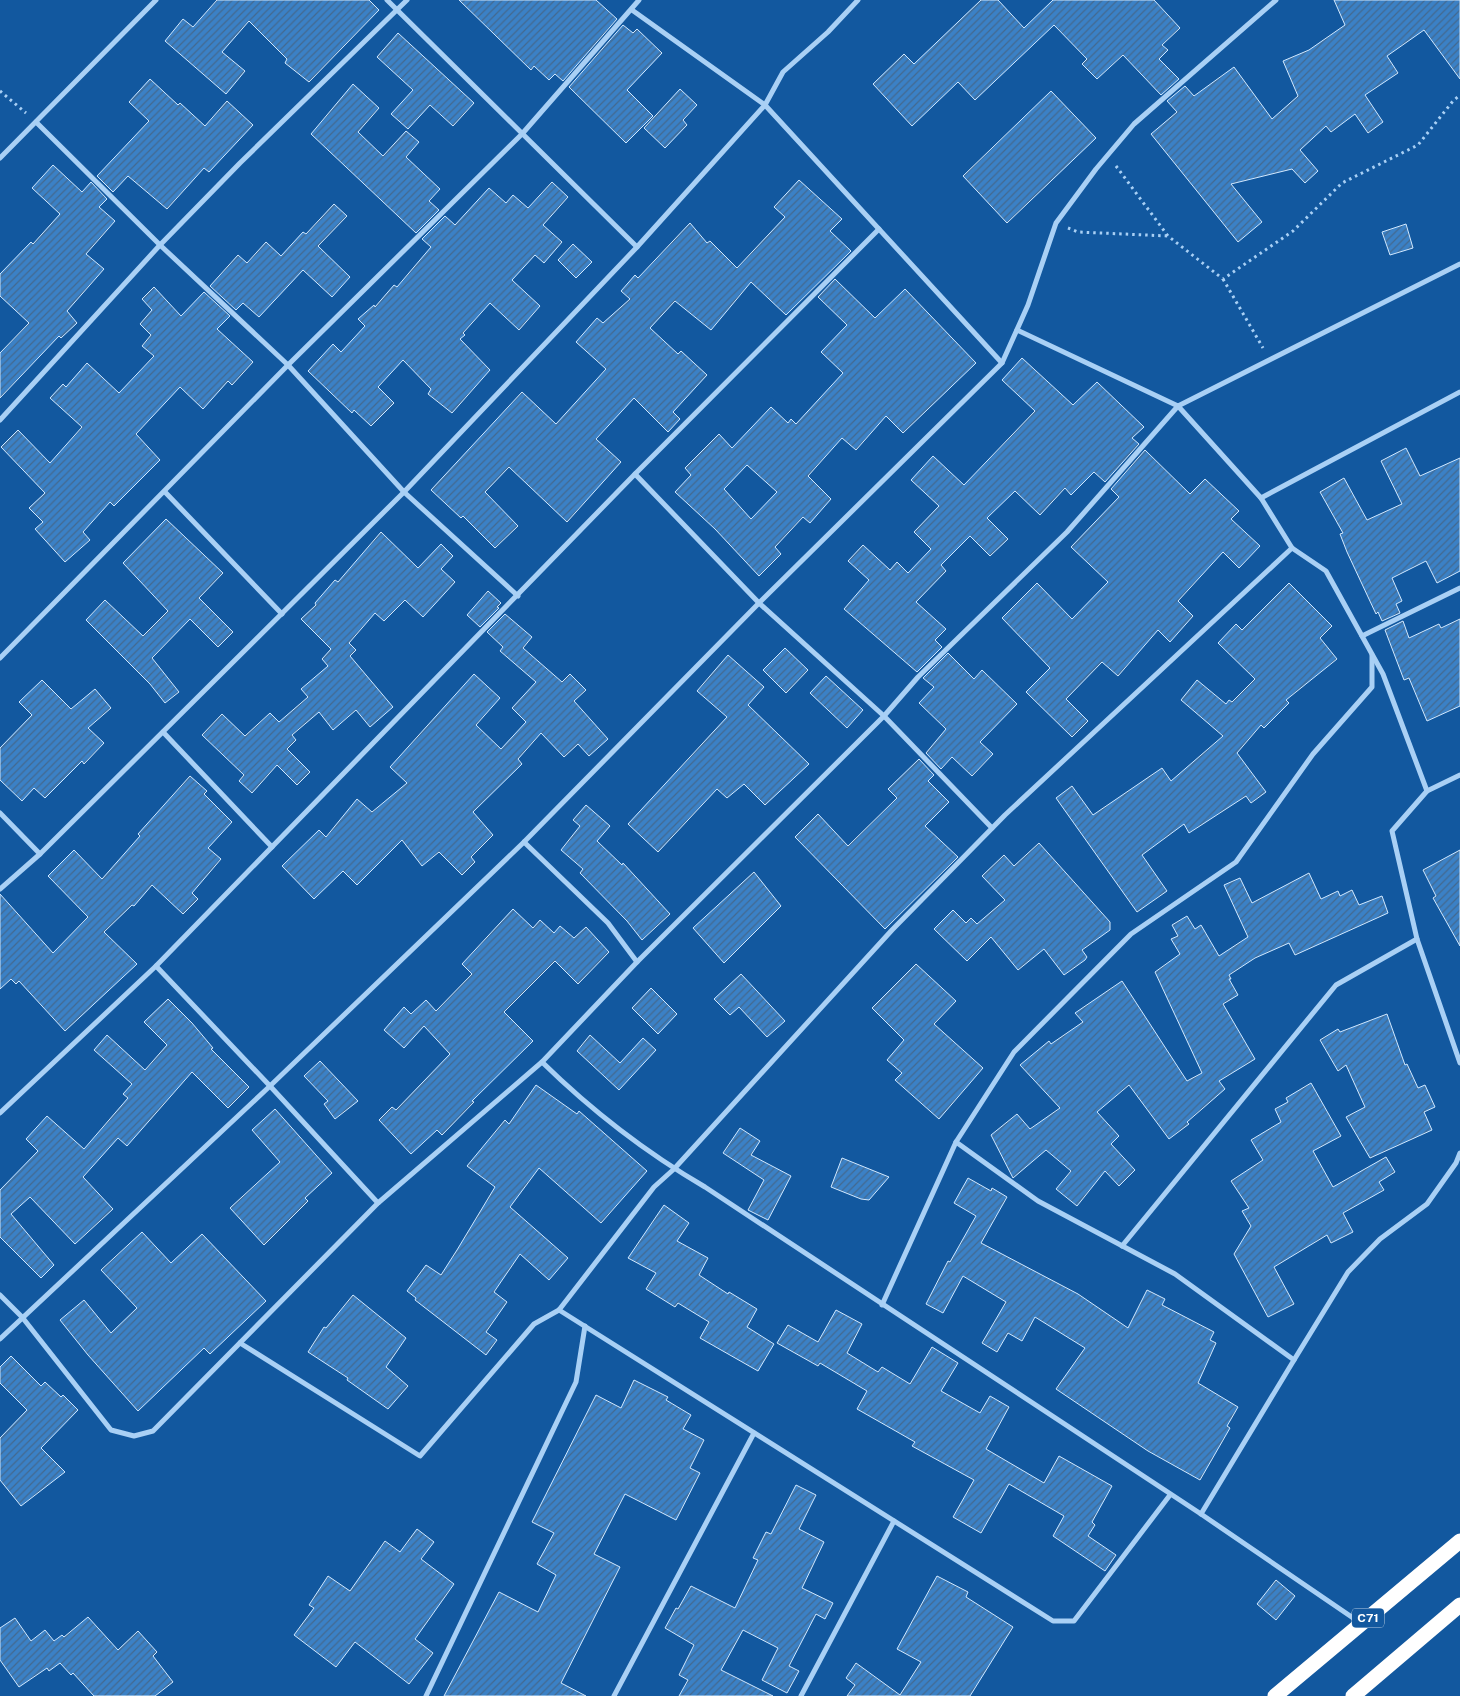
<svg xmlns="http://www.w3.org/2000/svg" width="1460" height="1696" font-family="'Public Sans',sans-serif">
<defs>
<pattern id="building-hatch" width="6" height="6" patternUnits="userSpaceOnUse" patternTransform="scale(1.25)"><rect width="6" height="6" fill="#3b81c6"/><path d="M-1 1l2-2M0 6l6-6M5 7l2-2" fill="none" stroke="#43698f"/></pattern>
</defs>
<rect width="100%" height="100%" fill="#12589f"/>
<g fill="url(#building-hatch)" stroke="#d1e8fe" fill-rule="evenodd">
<path d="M217,0h152l10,10 -70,72 -24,-19 2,-4 -38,-38 -27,31 23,19 -19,23 -61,-53 18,-22 10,8z"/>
<path d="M459,0h137l21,19 -54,62 -8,-7 -6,6 -15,-14 -3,4z"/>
<path d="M981,0h17l26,28 29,-28h101l26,28 -18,17 6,5 -9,9 20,20 -18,16 -38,-40 -26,24 -15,-15 5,-5 -33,-34 -79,75 -17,-18 -46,44 -39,-42 31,-30 10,10z"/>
<path d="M1334,0h126v79l-36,-49 -37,26 11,17 -33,22 18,27 -15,11 -13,-19 -24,18 -5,-6 -26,24 18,21 -13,12 -13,-14 -61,15 31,38 -24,20 -87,-108 26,-22 -10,-11 18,-15 9,10 40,-29 38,52 26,-23 -15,-35 26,-11 36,-25z"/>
<path d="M623,25l10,8 4,-4 25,24 -35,37 26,26 -27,27 -57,-56z"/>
<path d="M398,33l76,70 -21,23 -23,-21 -22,24 -17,-15 22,-24 -36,-33z"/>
<path d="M150,79l28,26 2,-2 25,23 22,-25 26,24 -44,47 -5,-4 -37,41 -39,-33 -15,16 -16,-16 52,-55 -20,-19z"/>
<path d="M353,84l26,24 -21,24 25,24 23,-25 13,11 -13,15 34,32 -11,12 10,9 -23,23 -105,-99z"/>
<path d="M680,89l17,16 -14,15 4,5 -22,23 -21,-20z"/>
<path d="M1051,91l45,47 -89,85 -44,-47z"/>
<path d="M53,165l29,27 9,-10 16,17 -8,8 16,14 -29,33 18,15 -37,42 10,12 -16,15 -2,-2 -59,62v-45l29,-30 -29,-27v-22l31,-32 2,2 27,-30 -28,-26z"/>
<path d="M799,180l43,39 -12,12 21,20 -65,64 -35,-33 -40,48 -36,-29 -25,27 28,26 3,-3 26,24 -34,37 7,7 -12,13 -34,-34 -38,41 25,23 -54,60 -58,-55 -24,25 33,34 -23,22 -32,-32 -2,2 -30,-28 91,-98 34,32 50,-55 -30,-27 21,-24 6,5 27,-24 -9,-8 14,-16 3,3 52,-55 17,20 3,-2 27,27 48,-51 -11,-10z"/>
<path d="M552,182l16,15 -25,28 19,17 -18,21 -9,-8 -23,25 28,26 -21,24 -29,-27 -27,30 2,2 -5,4 30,31 -38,43 -24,-19 3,-5 -28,-29 -25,27 16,16 -23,23 -17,-16 -2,3 -44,-42 25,-27 8,8 24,-26 -7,-7 16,-14 1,2 19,-22 3,2 34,-40 -9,-8 23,-23 10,9 34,-37 17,15 7,-8 15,13z"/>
<path d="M334,204l13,12 -29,30 32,31 -18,20 -29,-27 -44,47 -16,-14 -7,7 -26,-24 28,-31 9,8 19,-21 15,14 22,-24 3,2z"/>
<path d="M1406,224l7,24 -23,7 -8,-23z"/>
<path d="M573,244l19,18 -16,16 -18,-18z"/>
<path d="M835,279l40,39 30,-29 71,74 -73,70 -17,-17 -30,34 -14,-12 -34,38 23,23 -21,24 -7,-6 -28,30 6,7 -22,22 -44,-47 -40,-37 16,-17 -6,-7 34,-34 13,14 39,-41 17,16 3,-4 5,5 47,-51 -22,-21 26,-27 -29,-28zM747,465l30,27 -26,27 -27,-30z"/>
<path d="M154,287l27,29 23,-24 26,24 -13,13 36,33 -21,23 -4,-4 -25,28 -23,-22 -44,47 24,26 -46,46 -4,-4 -27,30 7,8 -25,22 -30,-33 8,-7 -14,-14 16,-15 -44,-46 17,-17 32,33 32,-36 -32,-29 13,-14 3,3 21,-24 32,30 35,-37 -12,-10 9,-11 -11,-11 12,-14 -10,-11z"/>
<path d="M1022,358l51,47 24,-23 47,45 -12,11 7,6 -34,38 -11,-10 -23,23 -6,-7 -25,27 -25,-24 -28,27 21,21 -18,17 -20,-20 -29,29 5,6 -30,31 30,27 -11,11 7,7 -25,25 -73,-63 25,-29 -21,-19 15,-16 27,25 7,-8 11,11 23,-24 -17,-17 25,-26 -28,-26 22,-24 31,29 71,-74 -33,-31z"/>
<path d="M1406,448l14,28 40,-18v113l-23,12 -11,-22 -34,17 10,23 -6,3 4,9 -18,8 -4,-9 -2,2 -29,-62 -7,-18 3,-1 -23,-41 24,-14 23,42 35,-16 -21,-43z"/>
<path d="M1145,450l45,44 15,-15 34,32 -8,8 29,27 -21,22 -16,-16 -45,49 15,15 -23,26 -12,-12 -40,46 -16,-14 -36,37 22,22 -16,16 -46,-45 24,-24 -48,-50 35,-35 35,36 36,-37 -37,-35 48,-50 -8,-8z"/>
<path d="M166,519l57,54 -24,25 34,34 -15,15 -28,-28 -38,39 27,34 -14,11 -15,-19 -64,-64 19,-20 38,36 25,-25 -45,-48z"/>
<path d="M381,532l37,36 23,-24 12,12 -12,13 14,13 -32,35 -18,-17 -21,21 -9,-8 -26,30 7,7 -6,6 43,51 -23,20 -14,-17 -23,20 -14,-18 -27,23 4,5 -9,9 23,23 -13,13 -20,-20 -25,28 -13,-12 5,-6 -42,-40 20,-21 23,22 25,-23 9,9 29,-25 -7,-8 27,-23 -6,-7 9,-10 -30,-30 15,-14 -1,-2 20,-23 3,2z"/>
<path d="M1289,583l43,43 -12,12 17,21 -51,41 3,3 -25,25 -3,-3 -24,28 29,39 -15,11 -5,-7 -57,37 -5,-9 -42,31 25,36 -30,21 -81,-114 16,-12 21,29 69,-47 9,13 52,-45 -42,-36 16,-20 29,24 3,-4 3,2 23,-23 -37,-36 18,-19 6,6z"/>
<path d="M488,591l13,12 -4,4 2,1 -19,19 -13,-12z"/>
<path d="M505,614l27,23 -9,11 39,34 8,-8 16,16 -12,11 34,38 -19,17 -11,-12 -14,13 -23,-24 -23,26 4,5 -49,48 20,23 -22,22 4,5 -13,13 -23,-23 -17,14 -20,-26 -45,45 -14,-14 -29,28 -32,-33 37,-36 7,7 31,-38 15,13 35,-29 -17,-16 84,-93 26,24 -24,27 25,24 25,-27 -14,-14 24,-26 -36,-31 3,-4 -16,-15z"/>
<path d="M1460,619v87l-33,15 -18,-43 -5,2 -19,-50 18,-9 6,17 30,-14 2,4z"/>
<path d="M785,648l23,22 -22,23 -23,-23z"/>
<path d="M948,653l26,26 8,-9 35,34 -37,38 13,12 -21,22 -20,-19 -11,12 -15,-16 20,-24 -27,-26 15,-16 -11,-9z"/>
<path d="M728,655l36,32 -16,18 61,59 -44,41 -21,-21 -17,14 -10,-9 -59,63 -30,-28 99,-107 -30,-26z"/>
<path d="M826,676l37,34 -16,18 -37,-35z"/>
<path d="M42,680l29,29 24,-20 16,19 -23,20 16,15 -20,21 -2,-3 -37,37 -11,-10 -12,13 -22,-21v-32l32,-33 -13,-13z"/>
<path d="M919,759l15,16 -6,6 21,21 -24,24 33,31 -73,72 -90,-92 23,-23 30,32 49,-48 -9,-9z"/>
<path d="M190,776l17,15 -3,3 28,28 -24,26 13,11 -29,34 6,6 -15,15 -31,-29 -18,21 -2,-1 -28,27 33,32 -72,67 -46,-50 -3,3 -5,-5 -11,10v-95l53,59 35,-36 -40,-41 26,-26 28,29 38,-43 -2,-2z"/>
<path d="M586,805l24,21 -13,15 25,24 1,-2 47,51 -28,26 -15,-19 -47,-48 3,-4 -22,-19 19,-24 -7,-6z"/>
<path d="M1039,843l71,79v8l-28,20 5,7 -2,3 -21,15 -20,-26 -26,21 -27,-33 -24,24 -33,-32 19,-19 13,13 5,-5 6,6 28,-24 -23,-24 22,-21 10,11z"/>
<path d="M1460,850v96l-27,-48 3,-2 -13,-26z"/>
<path d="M754,872l27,34 -57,57 -31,-35z"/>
<path d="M1309,873l12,26 17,-8 2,5 12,-6 7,15 23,-9 6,17 -93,42 -6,-12 -34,15 -26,17 2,4h-2l9,16 -15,9 32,55 -36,22 6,8 -38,33 2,2 -20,15 -40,-54 -32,27 22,24 -8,8 24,26 -16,16 -14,-15 -28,35 -21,-17 15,-18 -25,-21 -33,28 -22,-43 26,-21 13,15 30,-21 -40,-43 29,-24 2,3 32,-22 -8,-9 47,-32 65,100 15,-8 -47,-101 25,-18 -9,-15 7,-3 -6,-11 15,-9 8,13 6,-4 18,31 29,-19 -24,-52 16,-7 12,25z"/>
<path d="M513,909l20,19 7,-8 14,13 6,-7 14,12 12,-11 23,25 -31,32 -23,-23 -51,51 29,29 -61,60 2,1 -32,33 -5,-5 -26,24 -32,-34 13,-13 4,3 54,-56 -26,-28 -20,22 -20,-18 20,-23 7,7 15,-14 10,11 36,-37 -10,-10z"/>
<path d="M916,964l40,37 -22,23 49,44 -44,51 -44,-39 7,-7 -15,-13 17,-20 -32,-32z"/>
<path d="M741,974l44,47 -18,16 -28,-30 -9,8 -16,-16z"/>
<path d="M651,988l26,26 -19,20 -26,-26z"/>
<path d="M168,999l24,24 21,25 -2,1 38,38 -21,21 -36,-36 -65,74 -9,-8 -35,39 30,32 -38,35 -45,-47 -19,17 43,51 -13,13 -41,-41v-47l38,-39 -12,-12 21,-23 37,33 44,-51 -5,-4 9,-10 -38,-34 13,-15 38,35 22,-25 -23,-23z"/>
<path d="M1387,1014l18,51 2,-1 11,24 7,-3 10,22 -11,5 8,18 -62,28 -24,-41 19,-10 -19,-42 -8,6 -18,-31 18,-11 2,3z"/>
<path d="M590,1035l30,28 23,-25 13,12 -37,40 -42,-39z"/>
<path d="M320,1061l38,40 -23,18 -11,-15 4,-3 -24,-25z"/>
<path d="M1311,1083l30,53 -28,15 20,36 53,-30 9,15 -16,10 5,8 -41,23 10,19 -22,11 -4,-8 -53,32 20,37 -26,13 -34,-63 17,-28 -9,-15 7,-3 -18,-27 32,-21 -12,-20 30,-18 -6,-13 13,-7 -2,-4z"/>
<path d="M536,1085l41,29 2,-3 68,60 -46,52 -62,-55 -29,39 58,51 -19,22 -29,-26 -26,38 13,10 -21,30 11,8 -11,15 -71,-55 1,-2 -9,-7 19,-26 15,10 16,-25 38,-63 -28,-21 38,-46 4,4z"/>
<path d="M275,1109l57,64 -27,25 3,3 -44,44 -34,-37 50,-46 -28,-32z"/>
<path d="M740,1128l20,13 -9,14 40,21 -23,44 -20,-10 16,-30 -41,-27z"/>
<path d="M842,1158l47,19 -20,23 -8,-1 -30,-12z"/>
<path d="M968,1178l23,13 1,-3 15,9 -26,46 97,51 50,34 19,-38 18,9 -3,6 52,27 -4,8 6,3 -18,40 40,24 -11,19 3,2 -30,52 -52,-29 -92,-62 29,-41 -50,-31 -13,24 -14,-8 -11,19 -15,-9 24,-41 -43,-26 -20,37 -17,-9 22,-43 2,1 26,-46 -22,-13z"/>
<path d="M664,1205l25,18 -12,18 31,17 -9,17 29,19 1,-2 28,17 -10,18 27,17 -16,27 -58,-33 9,-16 -31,-19 -3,4 -29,-18 10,-16 -28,-15z"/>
<path d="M142,1232l29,31 31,-29 64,67 -56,53 -6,-6 -66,63 -50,-56 -28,-35 24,-20 27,33 26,-25 -36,-38z"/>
<path d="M353,1295l53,43 -20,29 22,19 -20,23 -41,-29 1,-2 -40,-26 16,-25 2,1z"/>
<path d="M836,1310l26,14 -15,29 31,19 4,-5 28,17 22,-37 26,16 -17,28 39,22 10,-17 19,11 -23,42 58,34 15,-27 53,30 -20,36 3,3 -7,11 28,19 -11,16 -52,-35 11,-20 -55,-32 -28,49 -28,-16 21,-37 -62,-34 3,-4 -58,-33 10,-18 -47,-28 -2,3 -41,-23 11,-18 30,17z"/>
<path d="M11,1356l30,30 4,-4 16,15 2,-2 15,15 -37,38 24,24 -44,34 -21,-26v-42l27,-28 -27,-27v-16z"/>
<path d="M634,1380l34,17 -2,3 25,15 -8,14 21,11 -14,28 10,5 -24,47 -51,-26 -31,60 26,13 -59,116 25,13h-142l55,-104 39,20 18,-37 -19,-11 17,-31 -22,-11 64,-127 25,13z"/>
<path d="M796,1485l20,10 -17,34 25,13 -22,46 31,15 -8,16 -9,-5 -27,52 10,5 -12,22 -25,-13 16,-32 -35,-18 -22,40 52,26h-94l9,-16 -9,-5 15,-30 -29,-17 11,-20 2,1 13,-23 44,22 23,-48 -5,-2 13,-26 5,2z"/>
<path d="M417,1529l17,13 -13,17 33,25 -39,55 18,14 -24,31 -54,-42 -19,25 -42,-32 20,-27 -5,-3 19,-29 22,15 35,-50 15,11z"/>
<path d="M937,1576l31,16 -2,5 47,30 -43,69h-123l8,-11 -9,-7 10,-15 44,32 21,-33 -24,-13z"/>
<path d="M1276,1580l19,16 -19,24 -19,-16z"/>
<path d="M88,1617l30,33 20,-19 19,21 -4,4 20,26 -18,14h-61l-21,-23 -2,2 -11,-12 -11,8 -2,-3 -28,19 -19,-27v-32l15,-10 16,23 14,-11 9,11 8,-6 2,2z"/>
</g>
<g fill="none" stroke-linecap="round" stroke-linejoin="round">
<g stroke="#a9d0f5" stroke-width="3" stroke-dasharray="2.5 4" stroke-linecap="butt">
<path d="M0,91l26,22"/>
<path d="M1116,166l52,70 55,43 70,-48 49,-48 76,-38 35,-44 7,-6"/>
<path d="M1068,228l10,4 90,4"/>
<path d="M1223,279l40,69"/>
</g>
<g stroke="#a9d0f5" stroke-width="5">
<path d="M387,0l250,247"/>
<path d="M632,10l133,95 237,258"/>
<path d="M36,122l124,123 128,120 116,127 114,104"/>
<path d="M0,158l156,-158"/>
<path d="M1017,330l161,76 83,92 199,-106"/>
<path d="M0,420l160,-175 80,-82 167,-163"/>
<path d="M635,474l124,129 125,113 108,112"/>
<path d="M165,492l117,122"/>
<path d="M1261,498l31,50 34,23 57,103 44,117 -35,40 25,108"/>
<path d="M1362,636l98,-48"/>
<path d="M0,658l288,-293 234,-231 117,-134"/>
<path d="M163,732l109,115"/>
<path d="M1427,791l33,-16"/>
<path d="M0,813l40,41"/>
<path d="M524,842l84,81 29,39"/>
<path d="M0,889l40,-35 364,-362 233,-245 128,-142 18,-33 45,-40 30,-32"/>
<path d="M156,966l114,120 108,117"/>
<path d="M542,1062c50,49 103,90 163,125l496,327 158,108"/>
<path d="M0,1113l156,-147 479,-492 244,-245"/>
<path d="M956,1142l82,59 137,73 119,86 -93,154"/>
<path d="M1122,1246l214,-261 81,-46 43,124"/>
<path d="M0,1295l22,22 89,113 23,6 19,-5 225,-228 164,-141 95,-100 247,-246 34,-39 149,-145 111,-126 282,-142"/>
<path d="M882,1305l74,-163 58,-90 117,-118 105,-72 77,-108 59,-67v-32"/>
<path d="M559,1310l494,311h21l96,-126"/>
<path d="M0,1339l270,-253 254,-244 235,-239 243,-240 26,-58 28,-82 40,-54 38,-45 142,-124"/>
<path d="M240,1343l180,113 114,-132 25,-14 95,-123 20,-18 218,-239 113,-115 287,-267"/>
<path d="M1294,1360l54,-88 32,-33 47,-35 29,-41 4,-10"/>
<path d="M426,1696l150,-314 9,-56"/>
<path d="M614,1696l140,-263"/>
<path d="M801,1696l93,-175"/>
</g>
<g stroke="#fff" stroke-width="15">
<path d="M1275,1696l185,-155"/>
<path d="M1353,1696l107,-91"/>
</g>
</g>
<g text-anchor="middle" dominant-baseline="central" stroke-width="5" stroke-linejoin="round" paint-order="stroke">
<rect fill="#12589f" stroke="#b8cde2" stroke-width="1" x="1352" y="1608.5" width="32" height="19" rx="4"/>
<g font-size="12" font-weight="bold" fill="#fff">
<text x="1368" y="1618">C71</text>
</g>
</g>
</svg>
